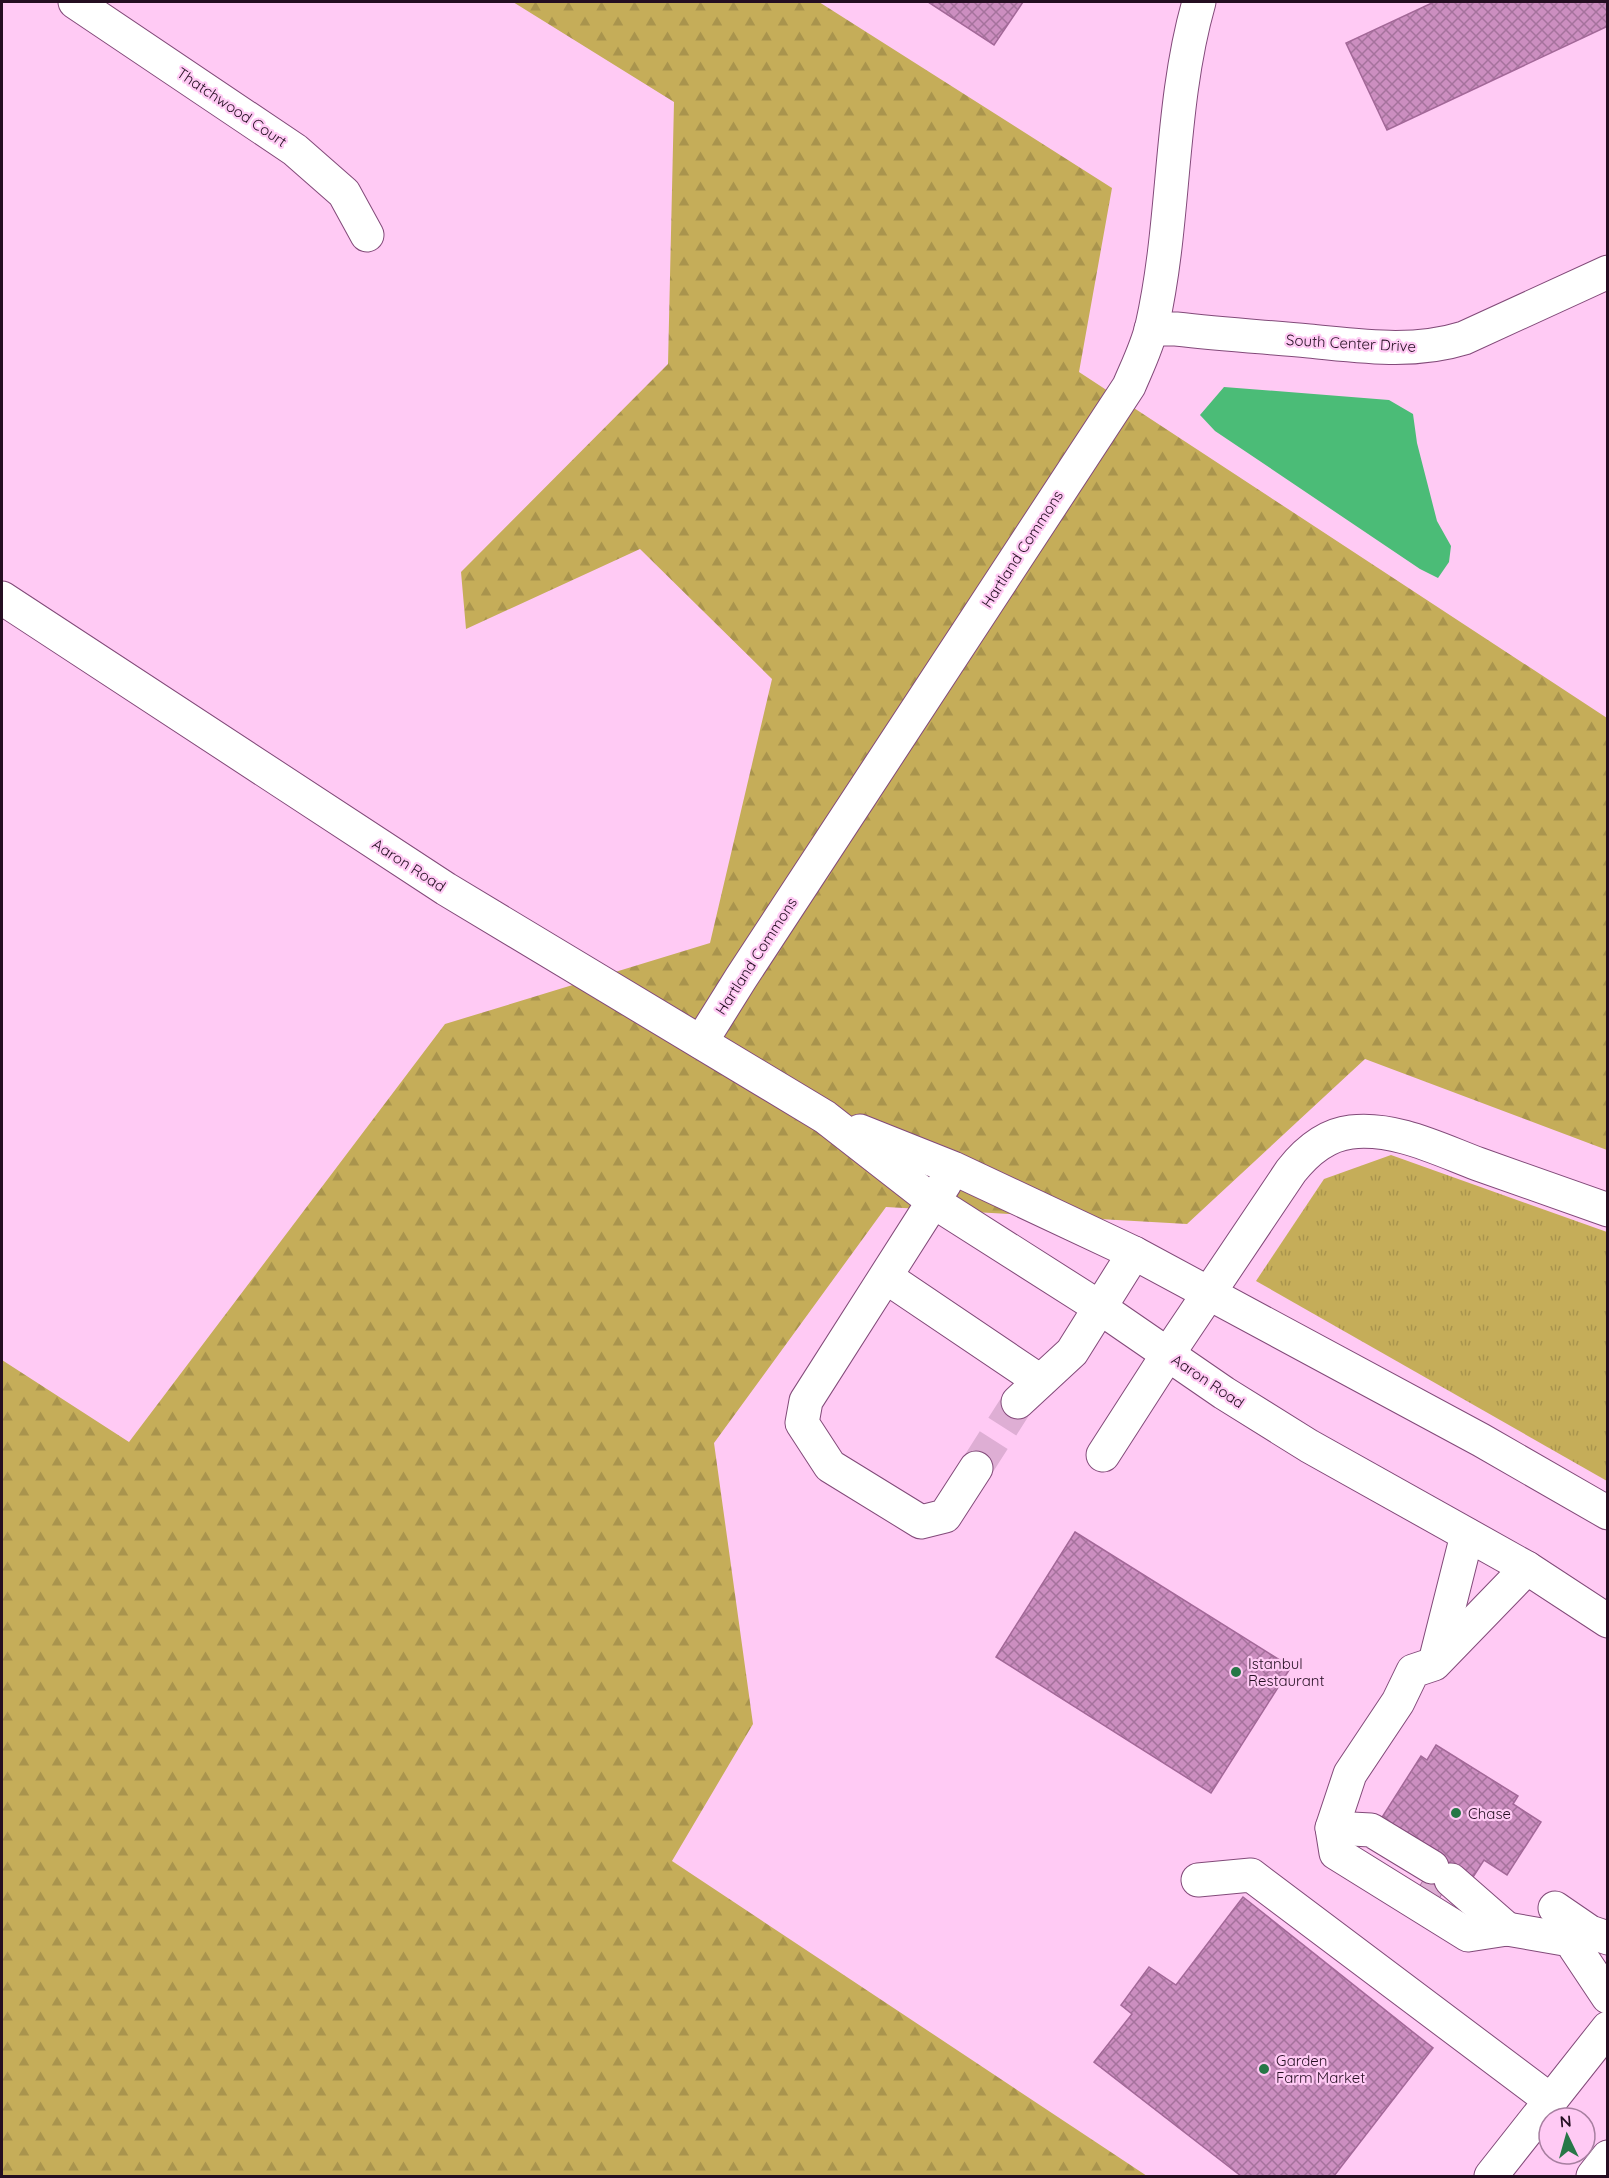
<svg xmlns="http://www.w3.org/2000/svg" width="1609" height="2178" font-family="Quicksand,sans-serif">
<defs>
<pattern id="grass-tufts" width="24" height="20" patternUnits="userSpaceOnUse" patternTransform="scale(1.5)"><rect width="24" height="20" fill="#c5ad59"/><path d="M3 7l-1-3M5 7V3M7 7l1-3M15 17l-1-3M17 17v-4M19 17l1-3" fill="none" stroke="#a9944d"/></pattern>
<pattern id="forest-firs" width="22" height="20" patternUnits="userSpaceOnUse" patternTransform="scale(1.5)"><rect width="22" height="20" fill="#c5ad59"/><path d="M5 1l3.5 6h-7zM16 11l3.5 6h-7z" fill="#a9944d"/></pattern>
<pattern id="building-cross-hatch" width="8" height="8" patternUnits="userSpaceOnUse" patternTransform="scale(1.5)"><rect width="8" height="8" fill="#cc8ec0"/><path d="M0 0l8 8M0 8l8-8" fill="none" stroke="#a5729c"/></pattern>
</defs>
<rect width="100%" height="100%" fill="#ffcaf4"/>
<path fill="url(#grass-tufts)" d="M1391,1155l216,77v249l-351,-200 68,-102z"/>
<path fill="url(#forest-firs)" d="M513,2h306l293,186 -33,184 528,346v432l-242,-91 -178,165 -301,-17 -172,236 39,281 -81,137 475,315h-1145v-816l127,82 316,-418 265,-81 62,-264 -132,-130 -174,80 -5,-57 207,-208 6,-262z"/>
<path fill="#4bbc77" d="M1224,387l165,13 24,14 4,29 20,78 14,25 -2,16 -11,16 -18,-9 -205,-138 -15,-16z"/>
<g fill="url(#building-cross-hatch)" stroke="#a36898" stroke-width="1.5">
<path d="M928,2h95l-29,43z"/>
<path d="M1434,2h174v24l-221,104 -41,-87z"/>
<path d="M1075,1532l216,135 -80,126 -215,-136z"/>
<path d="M1436,1745l82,51 -5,8 28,18 -34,53 -23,-15 -11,17 -17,-6 -17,27 -19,-12 17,-27 -58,-37 42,-66 6,4z"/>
<path d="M1243,1897l190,151 -99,128h-93l-147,-114 38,-48 -11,-9 28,-38 27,18z"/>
</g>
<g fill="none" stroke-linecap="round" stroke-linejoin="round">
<g stroke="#deaed4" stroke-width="33" stroke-dasharray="33 16" stroke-linecap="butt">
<path d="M976,1468l42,-66"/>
<path d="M1420,1886l19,12"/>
</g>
<defs>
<g id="minor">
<path d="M75,2l220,148 49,43 23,42"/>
<path d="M1151,329h25c44,5 89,8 133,12 52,5 104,13 155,-3l144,-66"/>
<path d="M2,598l444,291 379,228 109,85 165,105 125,86 85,53 218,122 81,53"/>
<path d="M701,1042l40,-64 388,-592c8,-19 18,-39 23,-60 24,-106 17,-219 47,-324"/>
<path d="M860,1131l93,37 181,85 347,187 127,73"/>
<path d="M945,1183l-139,218 -4,22 28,43 91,56 24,-6 31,-48"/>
<path d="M886,1277l154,104"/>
<path d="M1018,1402l54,-50 62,-99"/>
<path d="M1103,1455l65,-101"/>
<path d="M1435,1662l32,-127"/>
<path d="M1332,1828l39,2 61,37"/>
<path d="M1198,1880l53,-5 299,225"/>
<path d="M1451,1880l56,49"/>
<path d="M1555,1908l35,24 18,6"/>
<path d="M1487,1920l20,9 63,11 38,57"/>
<path d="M1507,1929l-39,6 -132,-82 -4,-25 18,-54 48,-72 15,-31 21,-7 93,-96"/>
</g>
<g id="highway">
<path d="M1168,1354l123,-183c15,-19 34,-36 60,-39 44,-5 87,17 127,32 43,15 86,30 130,46"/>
<path d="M1491,2176l117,-148"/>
<path d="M1593,2176l15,-19"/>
</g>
</defs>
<use href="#minor" stroke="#824a79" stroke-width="35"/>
<use href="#highway" stroke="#824a79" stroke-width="35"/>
<use href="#minor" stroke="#fff" stroke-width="33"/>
<use href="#highway" stroke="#fff" stroke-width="33"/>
</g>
<g fill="#277747" stroke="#ffcaf4" stroke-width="2">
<circle cx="1236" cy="1672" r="6"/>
<circle cx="1456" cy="1813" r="6"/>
<circle cx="1264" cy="2069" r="6"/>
</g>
<g text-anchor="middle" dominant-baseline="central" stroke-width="4.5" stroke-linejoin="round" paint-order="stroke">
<g font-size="15" fill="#240e21" stroke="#ffcaf4">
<text transform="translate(232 107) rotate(34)">Thatchwood Court</text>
<text transform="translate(1351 343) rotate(3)">South Center Drive</text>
<text transform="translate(1022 549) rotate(-57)">Hartland Commons</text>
<text transform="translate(409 865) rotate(33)">Aaron Road</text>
<text transform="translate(756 956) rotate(-57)">Hartland Commons</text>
<text transform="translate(1208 1381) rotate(34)">Aaron Road</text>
</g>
<g font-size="15" fill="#240e21" stroke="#ffcaf4" text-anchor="start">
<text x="1248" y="1663">Istanbul<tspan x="1248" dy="17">Restaurant</tspan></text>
<text x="1468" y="1813">Chase</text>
<text x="1276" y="2060">Garden<tspan x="1276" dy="17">Farm Market</tspan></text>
</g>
</g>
<rect width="1609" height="2178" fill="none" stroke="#240e21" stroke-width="6"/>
<g transform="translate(1567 2136) rotate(355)"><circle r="28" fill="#ffcaf4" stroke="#a77fa0" stroke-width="1.5"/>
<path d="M0-4.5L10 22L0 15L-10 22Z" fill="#277747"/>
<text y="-9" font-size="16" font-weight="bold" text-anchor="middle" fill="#240e21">N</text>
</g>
</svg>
